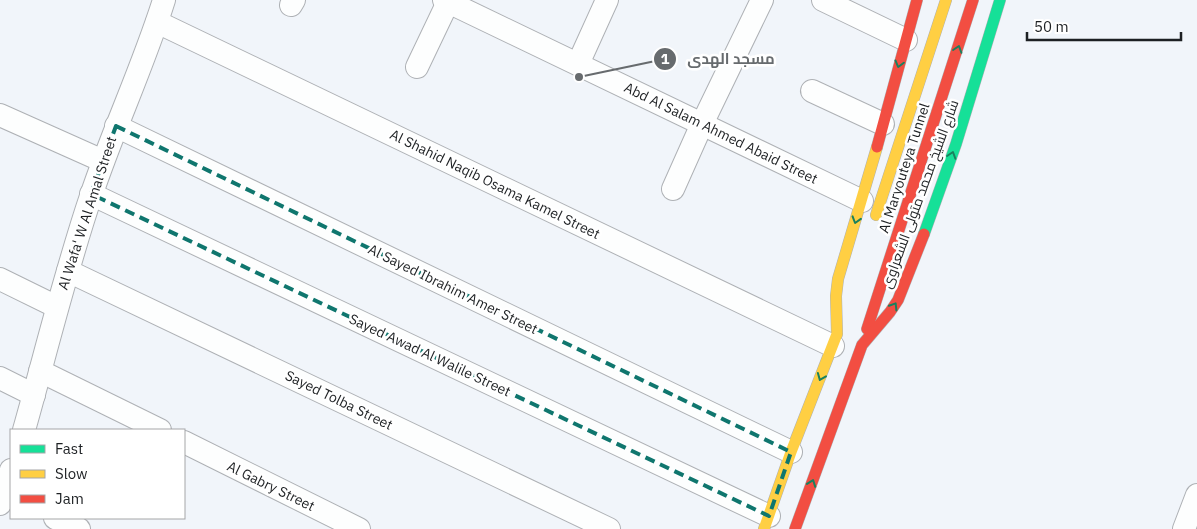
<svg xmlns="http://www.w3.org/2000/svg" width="1197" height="529" font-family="'IBM Plex Sans',Cairo,sans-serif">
<rect width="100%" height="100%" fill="#f1f5fa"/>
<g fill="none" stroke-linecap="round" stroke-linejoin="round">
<defs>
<g id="street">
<path d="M444,0l418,201"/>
<path d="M823,0l83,40"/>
<path d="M291,5l3,-5"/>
<path d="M157,22l676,324"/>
<path d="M578,64l29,-64"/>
<path d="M417,67l31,-65"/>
<path d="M812,91l71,33"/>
<path d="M0,115l103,46"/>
<path d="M116,126l675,326"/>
<path d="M673,189l29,-65 60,-124"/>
<path d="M91,194l678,322"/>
<path d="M68,271l541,258"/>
<path d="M0,279l57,28"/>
<path d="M40,371l120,59"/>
<path d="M0,378l34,17"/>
<path d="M24,430c22,-78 41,-157 67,-234 22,-66 52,-129 73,-196"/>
<path d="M184,442l175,87"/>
<path d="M0,504l11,-34"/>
<path d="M55,518l24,11"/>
<path d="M1184,529l13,-34"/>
</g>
<path id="fast" d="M924,234l32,-90 44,-144"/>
<g id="slow">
<path d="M876,215l70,-215"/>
<path d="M764,529l27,-77 46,-118 -1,-38 2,-17 39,-132"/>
</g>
<g id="jam">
<path d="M877,147l40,-147"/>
<path d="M867,329l106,-329"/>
<path d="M795,529l67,-184 28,-33 8,-12 26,-66"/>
</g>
</defs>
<use href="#street" stroke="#aeb1b5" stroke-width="24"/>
<use href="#fast" stroke="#aeb1b5" stroke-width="12"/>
<use href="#slow" stroke="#aeb1b5" stroke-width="12"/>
<use href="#jam" stroke="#aeb1b5" stroke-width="12"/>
<use href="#street" stroke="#fdfefe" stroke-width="22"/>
<use href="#fast" stroke="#16e098" stroke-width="11"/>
<use href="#slow" stroke="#ffcf43" stroke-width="11"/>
<use href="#jam" stroke="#f24e42" stroke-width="11"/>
</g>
<defs><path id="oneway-chevron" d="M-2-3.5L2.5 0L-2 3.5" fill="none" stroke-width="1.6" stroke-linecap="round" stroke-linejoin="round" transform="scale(1.25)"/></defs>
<g stroke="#1a805e">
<use href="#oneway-chevron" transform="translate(958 49) rotate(-72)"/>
<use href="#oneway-chevron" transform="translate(899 64) rotate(105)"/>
<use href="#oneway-chevron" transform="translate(952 155) rotate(-72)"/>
<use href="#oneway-chevron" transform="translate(856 220) rotate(107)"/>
<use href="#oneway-chevron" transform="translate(894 306) rotate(-58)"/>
<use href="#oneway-chevron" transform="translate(821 377) rotate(112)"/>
<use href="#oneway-chevron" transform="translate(812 483) rotate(-70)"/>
</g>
<path fill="none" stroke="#0f766e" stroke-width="4" stroke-dasharray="10 6" stroke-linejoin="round" d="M116,126l675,326 -22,64 -678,-322z"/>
<g text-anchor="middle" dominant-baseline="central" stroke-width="5" stroke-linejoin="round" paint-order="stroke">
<g font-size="14" fill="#1d2023" stroke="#fff">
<text transform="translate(721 133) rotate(26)">Abd Al Salam Ahmed Abaid Street</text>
<text transform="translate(904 168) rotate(-72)">Al Maryouteya Tunnel</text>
<text transform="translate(495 184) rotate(26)">Al Shahid Naqib Osama Kamel Street</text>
<text transform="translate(920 194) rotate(-70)">شارع الشيخ محمد متولى الشعراوى</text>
<text transform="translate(87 213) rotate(-72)">Al Wafa' W Al Amal Street</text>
<text transform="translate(453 289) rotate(26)">Al Sayed Ibrahim Amer Street</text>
<text transform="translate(430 355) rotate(25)">Sayed Awad Al Walile Street</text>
<text transform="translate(339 400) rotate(26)">Sayed Tolba Street</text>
<text transform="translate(271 486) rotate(26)">Al Gabry Street</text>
</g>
</g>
<path fill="none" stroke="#676b6e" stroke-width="2" d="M579 77L665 59"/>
<g fill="#676b6e" stroke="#fff" stroke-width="2">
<circle cx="579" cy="77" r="5"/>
<circle cx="665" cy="59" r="12"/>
</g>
<g font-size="15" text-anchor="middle" font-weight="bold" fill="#fff">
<text x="665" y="64">1</text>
</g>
<g font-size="15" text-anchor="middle" font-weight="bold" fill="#676b6e" stroke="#fff" stroke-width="5" stroke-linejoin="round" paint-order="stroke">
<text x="731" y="64">مسجد الهدى</text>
</g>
<rect x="10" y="429" width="175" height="90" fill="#ffffff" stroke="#a5a6a7"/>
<rect x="20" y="445" width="25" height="8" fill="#16e098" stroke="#a5a6a7"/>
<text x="55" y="454" font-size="15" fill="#1d2023">Fast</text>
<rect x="20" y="470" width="25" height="8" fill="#ffcf43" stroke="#a5a6a7"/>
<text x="55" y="479" font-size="15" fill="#1d2023">Slow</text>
<rect x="20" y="495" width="25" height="8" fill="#f24e42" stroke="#a5a6a7"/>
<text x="55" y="504" font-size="15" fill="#1d2023">Jam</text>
<path d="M1027 32v8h154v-8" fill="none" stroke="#1d2023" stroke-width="2.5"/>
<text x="1034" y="32" font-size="15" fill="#1d2023" stroke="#ffffff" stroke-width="4" paint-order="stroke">50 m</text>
</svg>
